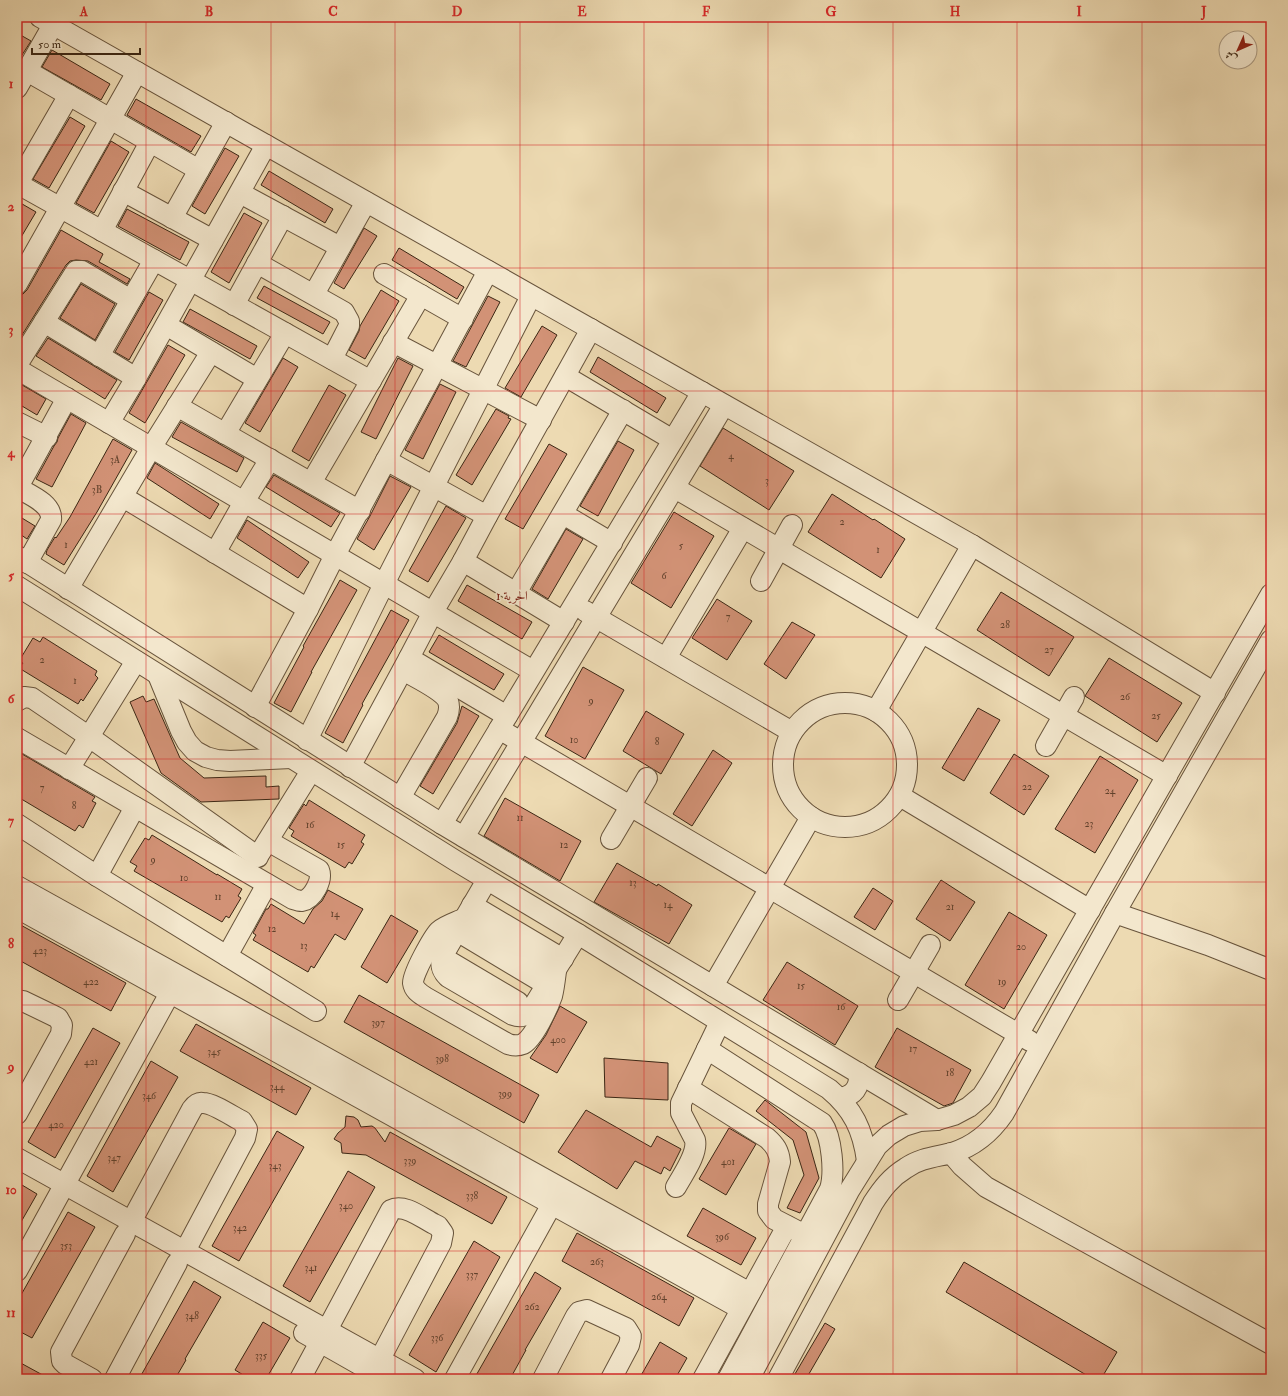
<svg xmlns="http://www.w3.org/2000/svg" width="1288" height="1396" font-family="'IM FELL Double Pica',Amiri,serif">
<rect width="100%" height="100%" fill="#eddab2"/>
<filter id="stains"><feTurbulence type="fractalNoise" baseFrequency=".005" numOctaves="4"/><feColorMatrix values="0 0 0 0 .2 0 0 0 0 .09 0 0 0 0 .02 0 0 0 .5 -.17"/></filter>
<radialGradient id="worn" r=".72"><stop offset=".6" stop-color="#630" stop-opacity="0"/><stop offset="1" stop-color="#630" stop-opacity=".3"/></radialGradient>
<g fill="#d29276" stroke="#3c2714">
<path d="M17,33l14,8 -9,14 -5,-3z"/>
<path d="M52,50l58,34 -9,16 -59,-33z"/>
<path d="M136,99l65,37 -10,16 -64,-37z"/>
<path d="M70,117l15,9 -36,62 -16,-9z"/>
<path d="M111,141l18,11 -35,61 -18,-10z"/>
<path d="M225,148l14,8 -34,58 -13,-8z"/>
<path d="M269,171l64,38 -8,14 -64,-38z"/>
<path d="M17,201l19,11 -19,32z"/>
<path d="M127,209l62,33 -9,18 -62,-34z"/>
<path d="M244,213l18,10 -33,60 -18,-11z"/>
<path d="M364,228l13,8 -33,53 -10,-6z"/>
<path d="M61,230l42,24 -4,8 31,17 -3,5 -39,-23 -12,-1 -6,1 -4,4 -49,78v-44l2,-4 4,-1 4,-4z"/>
<path d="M399,248l65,39 -7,12 -65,-39z"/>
<path d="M81,284l34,20 -20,36 -35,-22z"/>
<path d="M264,286l66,36 -7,12 -66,-36z"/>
<path d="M381,290l18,11 -34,58 -16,-9 10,-19 1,-5z"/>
<path d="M149,292l14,8 -34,60 -14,-8z"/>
<path d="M488,296l12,6 -34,65 -13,-6z"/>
<path d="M190,309l67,37 -7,13 -67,-37z"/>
<path d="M542,326l15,9 -36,62 -16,-9z"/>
<path d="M48,338l69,42 -12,19 -69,-43z"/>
<path d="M168,345l17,10 -40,68 -16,-10z"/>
<path d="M598,357l68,41 -9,15 -67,-41z"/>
<path d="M283,358l15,9 -38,65 -15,-9z"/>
<path d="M398,358l15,8 -37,73 -15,-7z"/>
<path d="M17,382l29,17 -9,16 -20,-12z"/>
<path d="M440,384l16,8 -33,67 -18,-9z"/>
<path d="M329,385l17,10 -37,66 -17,-10z"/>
<path d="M496,409l13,7 -1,2 3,1 -39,66 -16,-10z"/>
<path d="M71,414l15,9 -34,64 -16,-8 18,-33 3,-4 1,-4z"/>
<path d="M181,422l63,36 -7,14 -65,-35z"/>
<path d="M723,428l71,43 -25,39 -69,-44z"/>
<path d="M113,439l19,11 -35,62 -33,53 -18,-11 1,-4 8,-13 1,1 14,-21z"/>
<path d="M618,441l16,9 -36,66 -18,-10z"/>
<path d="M549,444l18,10 -44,75 -18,-10z"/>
<path d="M155,463l64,41 -9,15 -63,-41z"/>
<path d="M274,475l66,38 -9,14 -65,-40z"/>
<path d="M390,476l21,11 -37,63 -17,-11 13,-23z"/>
<path d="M832,494l41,26 1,-1 31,20 -24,39 -73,-46z"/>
<path d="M446,506l20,12 -38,64 -19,-11z"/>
<path d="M674,512l40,24 -43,72 -40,-25z"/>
<path d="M17,515l18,11 -8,13 -10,-7z"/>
<path d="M247,520l62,42 -11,16 -61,-40z"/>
<path d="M566,529l17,10 -35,60 -16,-10z"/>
<path d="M340,580l17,10 -46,82h1l-21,40 -17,-9 30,-56 -1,-1z"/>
<path d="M467,585l65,37 -10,17 -64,-38z"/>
<path d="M1001,592l73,45 -25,39 -72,-46z"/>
<path d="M717,599l35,22 -25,39 -35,-22z"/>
<path d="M391,610l18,10 -47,84 1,1 -20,38 -18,-10z"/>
<path d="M792,622l23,13 -29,44 -22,-15z"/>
<path d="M439,635l65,39 -10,16 -65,-38z"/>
<path d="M43,637l54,34 -2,4 3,3 -15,23 -2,-2 -3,5 -59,-36 4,-5 -4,-2 14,-23 7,4z"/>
<path d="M1109,658l73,45 -25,39 -72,-46z"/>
<path d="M583,667l41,23 -39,69 -40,-23z"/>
<path d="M143,696l3,6 8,-3 26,59 24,20 62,-2v11l13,-1v13l-78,3 -29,-21 -11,-8 -31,-71z"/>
<path d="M462,706l17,10 -46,78 -13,-8 37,-63z"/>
<path d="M978,708l22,12 -36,61 -22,-13z"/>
<path d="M646,711l38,23 -23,40 -38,-23z"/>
<path d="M713,750l19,13 -40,63 -19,-12z"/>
<path d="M17,751l78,46 -3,4 4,2 -13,25 -4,-3 -4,6 -57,-34 3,-6 -4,-2z"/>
<path d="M1014,754l35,22 -25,39 -34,-22z"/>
<path d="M1100,756l38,24 -43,73 -40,-24z"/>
<path d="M505,798l76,43 -21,40 -76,-45z"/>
<path d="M309,800l56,35 -4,7 3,2 -12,20 -3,-2 -4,6 -54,-32 3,-5 -5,-3 15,-24 2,2z"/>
<path d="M152,835l65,40v-1l25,15 -4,7 3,2 -12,20 -3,-2 -4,6 -88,-51 3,-5 -7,-4 15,-24 4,2z"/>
<path d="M617,863l40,23 1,-2 34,21 -23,39 -75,-42z"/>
<path d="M941,880l34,22 -25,39 -34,-22z"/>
<path d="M873,888l20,13 -18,29 -21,-13z"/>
<path d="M328,890l35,19 -18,31 -10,-6 -21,34 -3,-2 -3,6 -55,-32 3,-5 -3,-2 13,-24h2l3,-5 33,20 9,-15 9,-8z"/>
<path d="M1009,912l38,23 -43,74 -39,-24z"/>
<path d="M391,915l27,16 -31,52 -26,-16z"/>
<path d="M17,923l109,60 -15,28 -94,-52z"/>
<path d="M787,962l71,44 -23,39 -72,-45z"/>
<path d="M359,995l180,100 -15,28 -180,-101z"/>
<path d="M560,1006l27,16 -30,51 -27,-15 16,-23z"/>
<path d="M196,1024l115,64 -15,27 -116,-64z"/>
<path d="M93,1028l27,15 -65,115 -27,-16z"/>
<path d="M897,1028l74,42 -18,33 -9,3 -69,-39z"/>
<path d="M604,1058l64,5v37l-63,-3z"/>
<path d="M151,1061l27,16 -65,115 -26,-16z"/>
<path d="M765,1100l41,32 13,46 -19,35 -13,-5 17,-33 -11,-35 -37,-29z"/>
<path d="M586,1110l65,37 6,-11 24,13 -11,22 -6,-4 -3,7 -26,-13 -18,28 -59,-37z"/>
<path d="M346,1116l8,1 4,3 3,7 11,-1 3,2 10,14 5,-10 117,65 -15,27 -126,-69 -24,-2 -1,-10 -7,-4 4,-6 7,-6z"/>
<path d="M729,1128l27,16 -30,51 -27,-16z"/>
<path d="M277,1131l27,16 -65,114 -27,-15z"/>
<path d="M348,1171l27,16 -65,115 -27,-16z"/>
<path d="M17,1182l20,12 -20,35z"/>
<path d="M703,1208l53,30 -15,27 -54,-29z"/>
<path d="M68,1212l27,15 -63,111 -15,-8v-28z"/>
<path d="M577,1233l117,65 -15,28 -117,-65z"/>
<path d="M474,1241l26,16 -64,115 -27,-17z"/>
<path d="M964,1262l153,90 -16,27h-8l-147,-87z"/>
<path d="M535,1272l26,16 -36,62h1l-16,29h-36z"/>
<path d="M194,1281l27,16 -36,62 1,1 -11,19h-36z"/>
<path d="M263,1322l27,16 -24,41h-16l-15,-9z"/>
<path d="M825,1323l10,6 -29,50h-14z"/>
<path d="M660,1342l27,16 -12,21h-36z"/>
<path d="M17,1361l33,18h-33z"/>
</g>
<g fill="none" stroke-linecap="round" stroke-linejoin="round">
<defs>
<g id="minor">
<path d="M40,17l932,528 243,148"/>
<path d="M27,71l172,99"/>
<path d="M17,88l36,-63"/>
<path d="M18,184l353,197"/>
<path d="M17,185l52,-90"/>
<path d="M123,191l90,49"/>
<path d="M240,193l100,54"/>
<path d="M172,218l54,-96"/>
<path d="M102,231l48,-89"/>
<path d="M257,263l87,49 5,9v5l-17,33"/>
<path d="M384,274l79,45"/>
<path d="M17,284l120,-212"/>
<path d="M314,294l52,-92"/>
<path d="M234,305l49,-89"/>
<path d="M44,322l92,56"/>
<path d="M166,325l91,54"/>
<path d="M393,342l148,78"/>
<path d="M99,356l55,-96"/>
<path d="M17,365l59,-94h6l49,29"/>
<path d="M17,369l516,302"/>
<path d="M565,376l108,64"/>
<path d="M177,406l183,105"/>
<path d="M17,422l30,15"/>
<path d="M109,423l27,-45 130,-233"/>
<path d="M225,434l60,-101"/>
<path d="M386,460l101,56"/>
<path d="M311,483l110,-188"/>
<path d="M18,488c12,7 35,16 33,32l-24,43"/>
<path d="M675,488l492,288"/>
<path d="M17,489l50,-91"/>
<path d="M123,497l185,112"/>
<path d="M563,514l49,29"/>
<path d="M215,553l29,-51 26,-43"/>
<path d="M17,556l425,268 495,296"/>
<path d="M463,561l101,61"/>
<path d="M761,581l31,-56"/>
<path d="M17,586l439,275 122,73 251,155c24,20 34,41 38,72"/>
<path d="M68,589l83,-141 60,-96"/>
<path d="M516,593l107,-183"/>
<path d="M585,611l207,121"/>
<path d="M409,658l98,58"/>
<path d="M666,658l77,-130"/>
<path d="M158,675l23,56 6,11 8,9 11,6 11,3 13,1 61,-3"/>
<path d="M17,701l7,-4 8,1 56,38 170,121"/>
<circle cx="845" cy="765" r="62"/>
<path d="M255,707l53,-98 27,-54 153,-284"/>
<path d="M876,711l96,-166"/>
<path d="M499,729l531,312"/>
<path d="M17,738l276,161c3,1 6,2 9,2 11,-2 21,-21 17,-31l-51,-29"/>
<path d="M307,740l77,-156 147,-288"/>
<path d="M1046,746l28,-49"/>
<path d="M350,767l59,-109 24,-46 30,-51 24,-45 104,-187"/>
<path d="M69,769l67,-108"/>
<path d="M900,796l190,114"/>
<path d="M400,798l47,-81c2,-5 3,-10 1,-16 -5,-11 -34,-24 -45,-31"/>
<path d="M17,824l80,52 219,135"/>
<path d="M442,824l260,-432"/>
<path d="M464,837l260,-432"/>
<path d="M611,839l36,-61"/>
<path d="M260,853l51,-82"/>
<path d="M97,876l38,-69"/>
<path d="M487,880l-45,77c-2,9 0,14 6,20l65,38c8,3 12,1 18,-5l47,-76"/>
<path d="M17,886l733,407"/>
<path d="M472,905l91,54"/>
<path d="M17,908l724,401"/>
<path d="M1115,913l93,32 63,25"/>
<path d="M465,918l91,53c-1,8 -2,17 -4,25 -4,11 -18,42 -29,48 -5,2 -9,2 -15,0l-83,-47c-6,-4 -11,-7 -12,-14 -1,-8 20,-46 26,-52 7,-6 18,-9 26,-13z"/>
<path d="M457,931l90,54"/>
<path d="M227,956l40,-72"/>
<path d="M442,957l76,45"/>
<path d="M713,986l98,-169"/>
<path d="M17,1000l6,1 31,15 4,2 4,7 -1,9 -44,80"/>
<path d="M898,1000l32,-55"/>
<path d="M707,1049l115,74c10,14 13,50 8,66l-102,190"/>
<path d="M688,1088l79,50c8,7 12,13 13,24l-12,42v7l6,8 31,16"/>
<path d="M840,1098c14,-2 20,-11 19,-25"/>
<path d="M951,1153l11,13 24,21 285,157"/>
<path d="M17,1158l398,221"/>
<path d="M676,1187c7,-13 22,-33 19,-47l-14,-27v-10l39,-81"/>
<path d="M131,1222l61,-113c3,-4 6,-7 11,-6 9,0 26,11 35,16l4,2 5,8 -2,9 -60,113"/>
<path d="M17,1271l153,-278"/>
<path d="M327,1330l64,-120c13,-7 31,8 43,14l4,2 5,7 -2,10 -61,116"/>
<path d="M304,1333l81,46"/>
<path d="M92,1379l-27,-15 -3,-3 -1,-9 64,-118"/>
<path d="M115,1379l62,-116"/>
<path d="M300,1379l20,-37"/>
<path d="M455,1379l97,-175"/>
<path d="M543,1379l33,-63 3,-4 8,-2 39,18 5,8 -2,9 -18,34"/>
<path d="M703,1379l84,-153"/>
<path d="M749,1379l100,-188 28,-45 12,-11 15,-9 16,-5 17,-1 17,-5 15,-8 13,-11 9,-14 280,-488"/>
<path d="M778,1379l95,-176c9,-14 18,-26 33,-35 14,-10 30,-11 46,-15 23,-7 39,-21 52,-40l111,-200 156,-273"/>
</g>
</defs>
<use href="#minor" stroke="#68543c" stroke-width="22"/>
<use href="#minor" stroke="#f3e7cd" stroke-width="20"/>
</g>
<path fill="none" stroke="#d62828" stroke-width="1" stroke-opacity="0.55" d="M146,17v1362M271,17v1362M395,17v1362M520,17v1362M644,17v1362M768,17v1362M893,17v1362M1017,17v1362M1142,17v1362M17,145h1254M17,268h1254M17,391h1254M17,514h1254M17,637h1254M17,759h1254M17,882h1254M17,1005h1254M17,1128h1254M17,1251h1254"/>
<g text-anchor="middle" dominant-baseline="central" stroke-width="3" stroke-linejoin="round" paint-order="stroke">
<g font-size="10" fill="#62422c">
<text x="731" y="456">4</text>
<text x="115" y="460">3A</text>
<text x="767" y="481">3</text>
<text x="97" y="490">3B</text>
<text x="842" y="522">2</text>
<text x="66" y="545">1</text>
<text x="681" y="546">5</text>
<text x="878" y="550">1</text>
<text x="664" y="576">6</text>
<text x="728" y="617">7</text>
<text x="1005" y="625">28</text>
<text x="1049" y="650">27</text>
<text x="42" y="660">2</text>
<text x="75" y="681">1</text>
<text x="1125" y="697">26</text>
<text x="591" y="701">9</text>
<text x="1156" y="716">25</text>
<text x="574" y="740">10</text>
<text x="657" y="742">8</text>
<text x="1027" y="787">22</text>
<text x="42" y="788">7</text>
<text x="1110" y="791">24</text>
<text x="74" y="806">8</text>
<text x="520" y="818">11</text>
<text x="1089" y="824">23</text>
<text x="310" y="825">16</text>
<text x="341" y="845">15</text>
<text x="564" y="845">12</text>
<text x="153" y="860">9</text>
<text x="184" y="878">10</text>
<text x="633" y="883">13</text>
<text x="218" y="897">11</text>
<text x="668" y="905">14</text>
<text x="950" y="907">21</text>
<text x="335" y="914">14</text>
<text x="272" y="929">12</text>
<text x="304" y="946">13</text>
<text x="1021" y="947">20</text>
<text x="40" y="951">423</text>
<text x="91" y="982">422</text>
<text x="1002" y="982">19</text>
<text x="801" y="986">15</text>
<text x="841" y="1007">16</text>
<text x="378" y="1023">397</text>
<text x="558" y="1040">400</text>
<text x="913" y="1049">17</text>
<text x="214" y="1052">345</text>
<text x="442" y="1059">398</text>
<text x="91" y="1062">421</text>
<text x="950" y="1073">18</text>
<text x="277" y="1087">344</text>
<text x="505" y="1094">399</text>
<text x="149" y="1096">346</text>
<text x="56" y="1125">420</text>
<text x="114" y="1158">347</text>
<text x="410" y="1161">339</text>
<text x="728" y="1162">401</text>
<text x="275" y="1166">343</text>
<text x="472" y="1196">338</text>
<text x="346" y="1206">340</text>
<text x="240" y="1228">342</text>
<text x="722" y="1237">396</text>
<text x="66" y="1246">353</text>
<text x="597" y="1262">263</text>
<text x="311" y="1268">341</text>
<text x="472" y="1275">337</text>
<text x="659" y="1297">264</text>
<text x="532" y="1307">262</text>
<text x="192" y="1316">348</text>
<text x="437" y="1338">336</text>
<text x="261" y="1356">335</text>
</g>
<g font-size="13" fill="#7a1f14" stroke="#f3e7cd">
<text x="512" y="596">الحرية 1</text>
</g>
</g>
<rect width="1288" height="1396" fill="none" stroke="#eddab2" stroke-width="44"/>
<g transform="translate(1238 50) rotate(225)"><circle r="19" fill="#f3e7cd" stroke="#aa9a83"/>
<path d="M0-3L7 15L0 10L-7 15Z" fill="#8f2418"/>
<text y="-6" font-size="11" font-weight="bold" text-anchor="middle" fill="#3c2714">ش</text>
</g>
<path d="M32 48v6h108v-6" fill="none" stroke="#3c2714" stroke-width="2"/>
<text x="38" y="48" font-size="12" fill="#3c2714" stroke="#f3e7cd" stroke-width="3" paint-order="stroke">50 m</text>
<rect x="22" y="22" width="1244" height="1352" fill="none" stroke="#d62828" stroke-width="1.5"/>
<g font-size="13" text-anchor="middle" font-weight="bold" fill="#d62828">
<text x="84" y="16">A</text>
<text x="209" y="16">B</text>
<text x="333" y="16">C</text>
<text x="457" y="16">D</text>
<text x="582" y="16">E</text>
<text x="706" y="16">F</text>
<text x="831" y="16">G</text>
<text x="955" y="16">H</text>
<text x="1079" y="16">I</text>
<text x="1204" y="16">J</text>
<text x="11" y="88">1</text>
<text x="11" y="211">2</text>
<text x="11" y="334">3</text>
<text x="11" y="457">4</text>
<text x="11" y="580">5</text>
<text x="11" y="703">6</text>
<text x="11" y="825">7</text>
<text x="11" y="948">8</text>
<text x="11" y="1071">9</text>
<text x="11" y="1194">10</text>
<text x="11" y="1317">11</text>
</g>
<rect width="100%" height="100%" filter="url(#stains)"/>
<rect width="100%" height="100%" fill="url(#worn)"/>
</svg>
